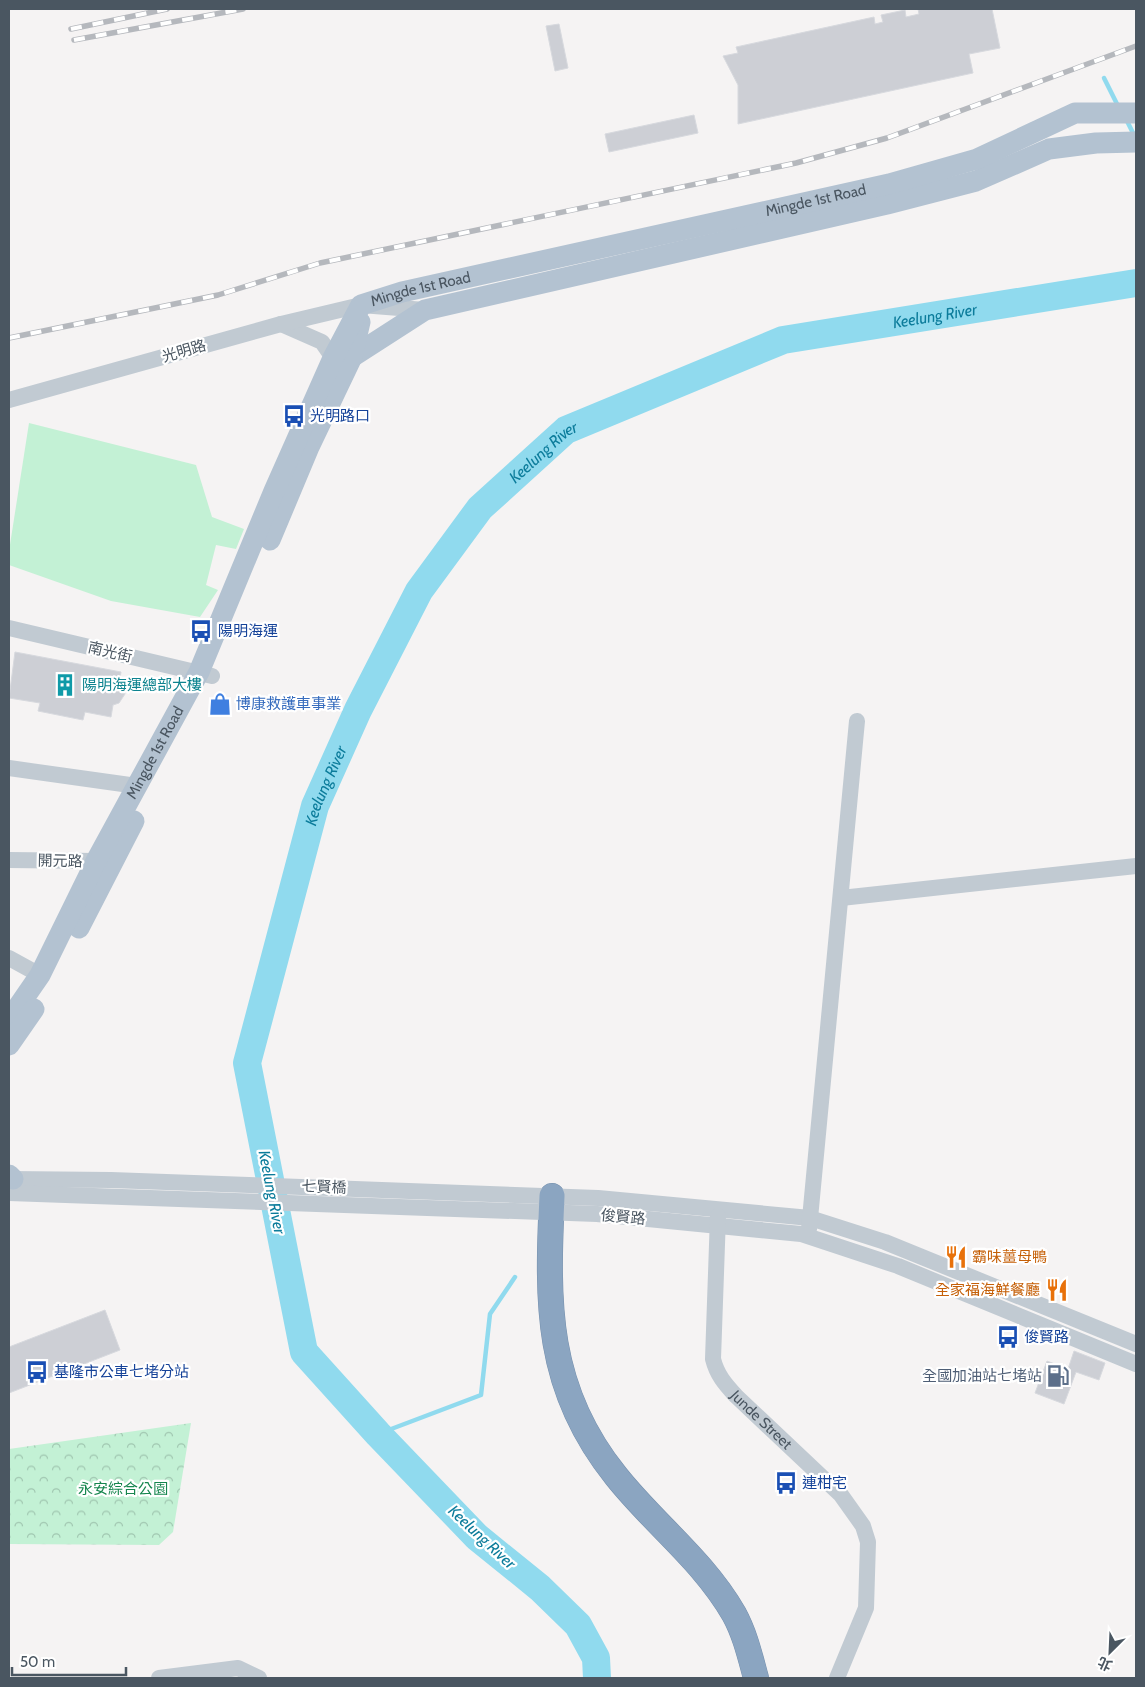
<svg xmlns="http://www.w3.org/2000/svg" width="1145" height="1687" font-family="Cabin,'Noto Sans TC',sans-serif">
<defs>
<pattern id="park-crowns" width="20" height="18" patternUnits="userSpaceOnUse" patternTransform="scale(1.25)"><rect width="20" height="18" fill="#c3f1d5"/><path d="M2 6a3 3 0 1 1 6 0M12 15a3 3 0 1 1 6 0" fill="none" stroke="#a0c6b0"/></pattern>
</defs>
<rect width="100%" height="100%" fill="#f5f3f3"/>
<path fill="#c3f1d5" d="M29,423l167,42 16,52 32,12 -8,20 -20,-4 -10,40 12,5 -18,27 -89,-16 -102,-36v-14z"/>
<path fill="url(#park-crowns)" d="M191,1423l-18,109 -14,13 -150,-1v-95z"/>
<g fill="none" stroke-linecap="round" stroke-linejoin="round">
<g stroke="#90daee" stroke-width="4.5">
<path d="M1104,78l14,28"/>
<path d="M1126,119l9,18"/>
<path d="M378,1434l103,-39 9,-81 25,-37"/>
</g>
<path stroke="#90daee" stroke-width="28" id="s1" d="M597,1678l-1,-20 -18,-33 -38,-37 -63,-51 -99,-103 -74,-82 -57,-289 68,-257 43,-96 61,-119 61,-83 86,-78 217,-90 353,-57"/>
</g>
<g fill="#cdcfd5" stroke="#d7d9de">
<path d="M918,9h74l8,39 -31,6 4,19 -235,51v-39l-15,-29 15,-3 -2,-6 138,-30 1,7 8,-2 -2,-7 24,-5 1,7 13,-3z"/>
<path d="M559,24l9,44 -13,3 -9,-45z"/>
<path d="M694,115l4,18 -89,19 -4,-18z"/>
<path d="M15,652l106,20 -2,12 5,4 1,6 -6,9 -6,2 -2,12 -26,-5 -2,8 -45,-9 2,-8 -31,-5z"/>
<path d="M105,1310l15,40 -111,43v-46z"/>
<path d="M1074,1351l31,12 -6,17 -23,-8 -12,32 -29,-11 12,-32 21,8z"/>
</g>
<g fill="none" stroke-linecap="round" stroke-linejoin="round">
<defs>
<path id="highway" d="M552,1196c-5,107 -7,192 64,280 38,48 87,84 118,138 11,20 16,42 22,64"/>
</defs>
<use href="#highway" stroke="#7690ad" stroke-width="26"/>
<g stroke="#c1cad2" stroke-width="16">
<path d="M281,324l41,18 11,16"/>
<path d="M9,400l272,-76 80,-19 64,5"/>
<path d="M9,628l203,48"/>
<path d="M9,768l128,18"/>
<path d="M9,860l87,1 9,5"/>
<path d="M841,898l295,-32"/>
<path d="M9,958l31,17"/>
<path d="M9,1179l102,1 487,18 212,20 75,24 251,102"/>
<path d="M9,1193l588,21 204,20 97,32 238,98"/>
<path id="s2" d="M718,1216l-5,143c4,16 12,25 23,37l105,99 22,31 5,16 -2,66 -29,70"/>
<path d="M809,1229l48,-508"/>
<path d="M159,1678l79,-10 21,10"/>
</g>
<g stroke="#b3c2d1" stroke-width="21">
<path d="M352,357l73,-47 462,-106 89,-23 73,-32 47,-6 40,-1"/>
<path d="M270,540l39,-93 43,-90 8,-35"/>
<path d="M79,928l55,-107"/>
<path id="s3" d="M9,1020l31,-45 56,-114 103,-189 75,-181 59,-133 28,-53 41,-13 487,-108 88,-25 98,-46h61"/>
<path d="M9,1045l25,-36"/>
<path d="M9,1175l4,4"/>
</g>
<use href="#highway" stroke="#8ba5c1" stroke-width="25"/>
<defs>
<g id="rail">
<path d="M71,29l96,-20"/>
<path d="M74,40l169,-31"/>
<path d="M9,338l209,-43 102,-32 476,-100 91,-25 249,-92"/>
</g>
</defs>
<use href="#rail" stroke="#b5b8bd" stroke-width="5.5"/>
<use href="#rail" stroke="#fff" stroke-width="4" stroke-dasharray="11" stroke-linecap="butt"/>
</g>
<defs>
<symbol id="bus-bare" viewBox="-9 -9 18 18"><path d="M-5-6H5V4H4V6H2V4H-2V6H-4V4H-5ZM-3.5-4V0h7V-4ZM-3.5 1.2v1.5H-2V1.2ZM2 1.2v1.5H3.5V1.2Z" fill="#1a4fb4" stroke="#fff" stroke-width="2.5" paint-order="stroke"/></symbol>
<symbol id="building-bare" viewBox="-9 -9 18 18"><path d="M-4-6H4V6H1V3H-1V6H-4ZM-2.5-4.3h1.7v1.8h-1.7ZM.8-4.3h1.7v1.8H.8ZM-2.5-1h1.7V.8h-1.7ZM.8-1h1.7V.8H.8Z" fill="#0f9aa8" stroke="#fff" stroke-width="2.5" paint-order="stroke"/></symbol>
<symbol id="shop-bare" viewBox="-9 -9 18 18"><path d="M-5-2.5h2.3a2.7 3.5 0 0 1 5.4 0H5L5.5 6h-11ZM-1.5-2.5h3a1.5 2.3 0 0 0-3 0Z" fill="#3f7fe0" stroke="#fff" stroke-width="2.5" paint-order="stroke"/></symbol>
<symbol id="restaurant-bare" viewBox="-9 -9 18 18"><path d="M-5-6h1v4h1v-4h1v4h1v-4h1v5L-1.5 .5V6h-2V.5L-5-1ZM5-6V6H3V1.5H1.5Q1.5-4 5-6Z" fill="#e8710a" stroke="#fff" stroke-width="2.5" paint-order="stroke"/></symbol>
<symbol id="fuel-bare" viewBox="-9 -9 18 18"><path d="M-5.5-6h7V0h2V4h1.3V-2.5L3-4.5l.8-.8L6-3V5H2.5V1h-1V6h-7ZM-4.2-4.7v3.2H.2V-4.7Z" fill="#5c6f8a" stroke="#fff" stroke-width="2.5" paint-order="stroke"/></symbol>
</defs>
<g fill-rule="evenodd">
<use href="#bus-bare" x="278" y="400" width="32" height="32"/>
<use href="#bus-bare" x="185" y="615" width="32" height="32"/>
<use href="#building-bare" x="49" y="669" width="32" height="32"/>
<use href="#shop-bare" x="204" y="688" width="32" height="32"/>
<use href="#restaurant-bare" x="940" y="1241" width="32" height="32"/>
<use href="#restaurant-bare" x="1041" y="1274" width="32" height="32"/>
<use href="#bus-bare" x="992" y="1321" width="32" height="32"/>
<use href="#bus-bare" x="21" y="1356" width="32" height="32"/>
<use href="#fuel-bare" x="1042" y="1360" width="32" height="32"/>
<use href="#bus-bare" x="770" y="1467" width="32" height="32"/>
</g>
<g text-anchor="middle" dominant-baseline="central" stroke-width="4.5" stroke-linejoin="round" paint-order="stroke">
<g font-size="15" fill="#4a5661" stroke="#fff">
<text stroke="none"><textPath href="#s3" startOffset="1265">Mingde 1st Road</textPath></text>
<text stroke="none"><textPath href="#s3" startOffset="860">Mingde 1st Road</textPath></text>
<text transform="translate(184 351) rotate(-16)">光明路</text>
<text transform="translate(110 652) rotate(13)">南光街</text>
<text stroke="none"><textPath href="#s3" startOffset="305">Mingde 1st Road</textPath></text>
<text transform="translate(60 861) rotate(1)">開元路</text>
<text transform="translate(324 1187) rotate(2)">七賢橋</text>
<text transform="translate(623 1217) rotate(5)">俊賢路</text>
<text stroke="none"><textPath href="#s2" startOffset="222">Junde Street</textPath></text>
</g>
<g font-size="15" fill="#164399" stroke="#fff" text-anchor="start">
<text x="310" y="416">光明路口</text>
<text x="218" y="631">陽明海運</text>
<text x="1024" y="1337">俊賢路</text>
<text x="54" y="1372">基隆市公車七堵分站</text>
<text x="802" y="1483">連柑宅</text>
</g>
<g font-size="15" fill="#0d838f" stroke="#fff" text-anchor="start">
<text x="82" y="685">陽明海運總部大樓</text>
</g>
<g font-size="15" fill="#366cbe" stroke="#fff" text-anchor="start">
<text x="236" y="704">博康救護車事業</text>
</g>
<g font-size="15" fill="#c56008" stroke="#fff" text-anchor="start">
<text x="972" y="1257">霸味薑母鴨</text>
<text x="1040" y="1290" text-anchor="end">全家福海鮮餐廳</text>
</g>
<g font-size="15" fill="#4e5e75" stroke="#fff" text-anchor="end">
<text x="1042" y="1376">全國加油站七堵站</text>
</g>
<g font-size="15" fill="#17864f" stroke="#fff">
<text x="123" y="1489">永安綜合公園</text>
</g>
<g font-size="16" font-style="italic" fill="#0c7c9b" stroke="#fff">
<text stroke="none"><textPath href="#s1" startOffset="1852">Keelung River</textPath></text>
<text stroke="none"><textPath href="#s1" startOffset="1432">Keelung River</textPath></text>
<text stroke="none"><textPath href="#s1" startOffset="1028">Keelung River</textPath></text>
<text transform="translate(272 1192) rotate(79)">Keelung River</text>
<text transform="translate(482 1537) rotate(43)">Keelung River</text>
</g>
</g>
<rect width="1145" height="1687" fill="none" stroke="#4a5661" stroke-width="20"/>
<g transform="translate(1110 1652) rotate(204)" stroke="#ffffff" stroke-width="4" paint-order="stroke">
<path d="M0-4L9 19L0 12L-9 19Z" fill="#4a5661"/>
<text y="-8" font-size="14" font-weight="bold" text-anchor="middle" fill="#4a5661">北</text>
</g>
<path d="M12 1667v8h114v-8" fill="none" stroke="#4a5661" stroke-width="2.5"/>
<text x="20" y="1667" font-size="15" fill="#4a5661" stroke="#ffffff" stroke-width="4" paint-order="stroke">50 m</text>
</svg>
